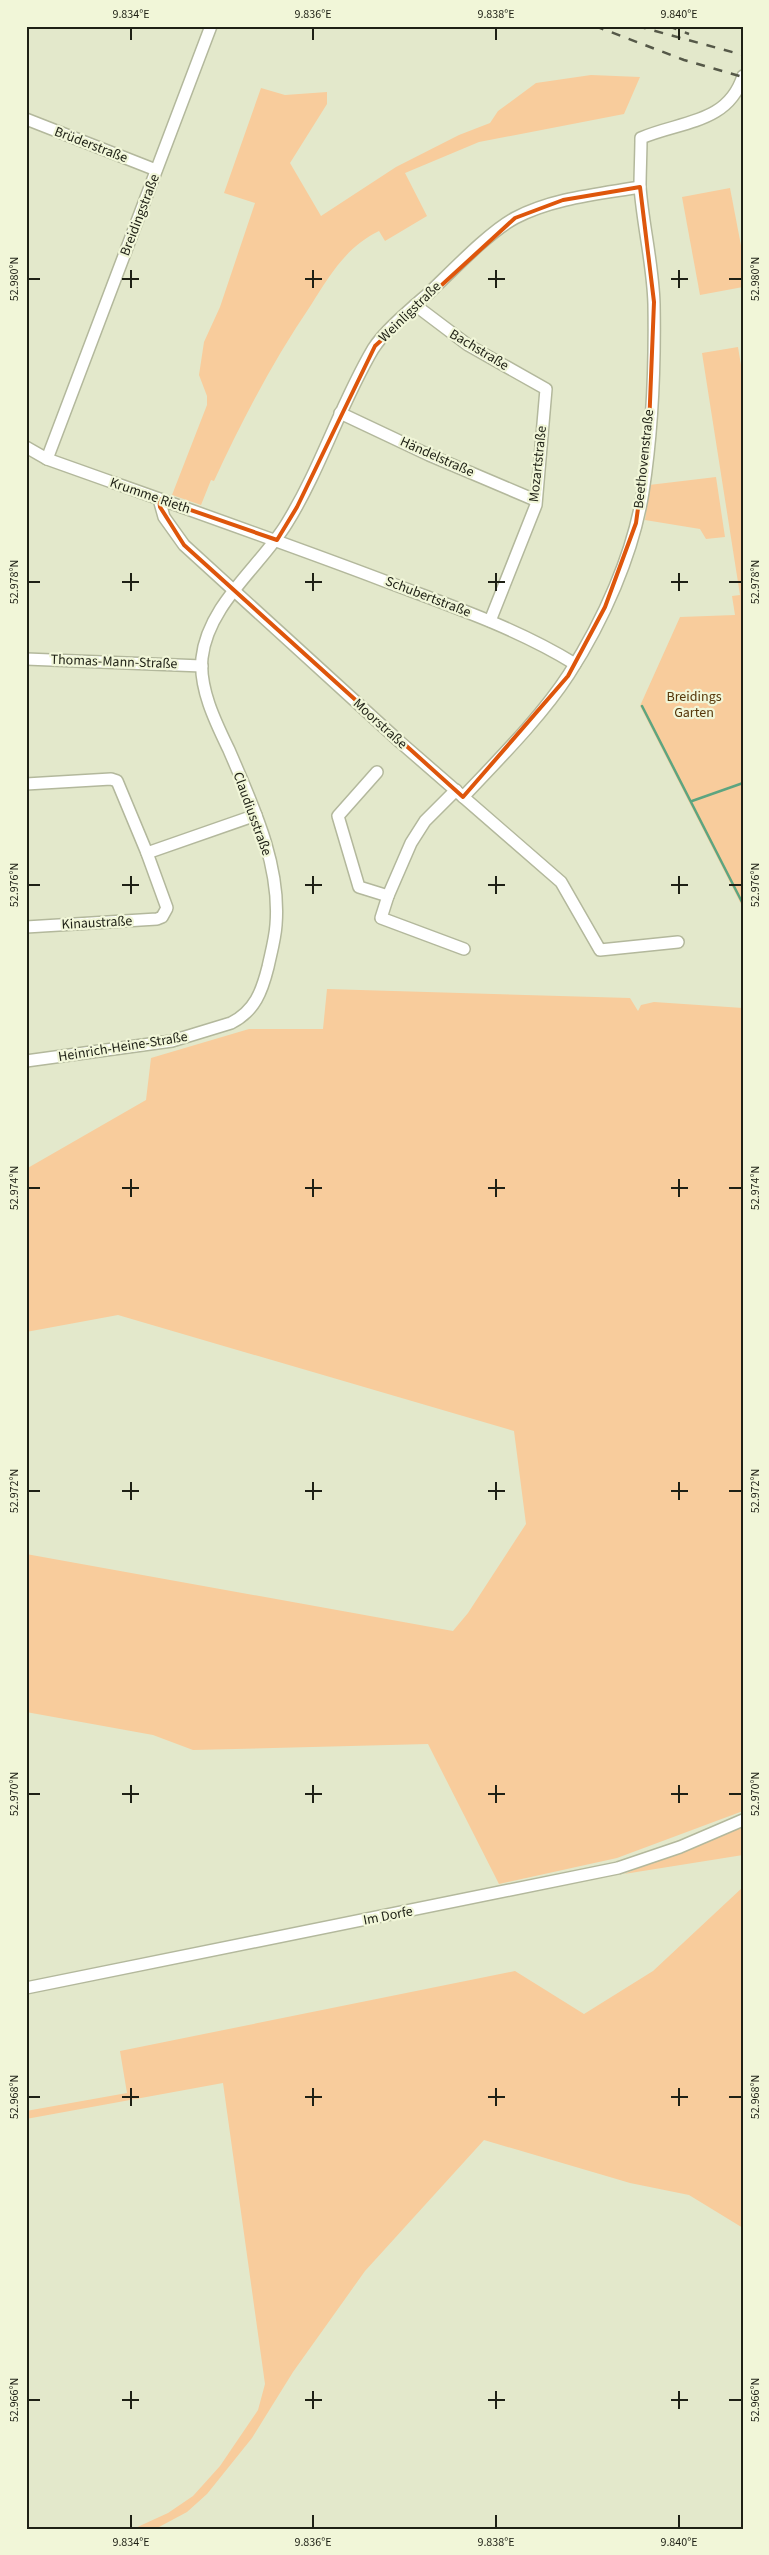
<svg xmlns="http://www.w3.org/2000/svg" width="769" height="2555" font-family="'Source Sans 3',sans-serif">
<rect width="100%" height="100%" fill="#e3e8cb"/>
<g fill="#f8cc9c">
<path d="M591,75l49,2 -16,37 -145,28 -74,31 22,43 -42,25 -6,-10c-33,16 -49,44 -68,74 -38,56 -69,115 -97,176l-3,-1 -10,25 -29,-10 35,-90v-9l-8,-21 5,-33 16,-35 35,-104 -31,-10 37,-105 24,7 42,-3v12l-37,59 31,53 75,-49 63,-32 31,-12 8,-12 38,-28z"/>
<path d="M730,188l13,68v31l-43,8 -18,-98z"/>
<path d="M738,347l5,30v531l-103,-202 40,-89 55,-2 -3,-19 8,-1 -38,-242z"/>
<path d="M716,477l9,60 -19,2 -6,-10 -55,-9 4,-35z"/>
<path d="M327,989l303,9 8,13 3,-6 13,-3 89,6v803l-126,47 -118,26 -71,-140 -235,6 -40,-15 -127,-23v-158l427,77 15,-18 58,-89 -12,-93 -396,-116 -92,17v-163l120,-69 5,-42 98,-29h74z"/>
<path d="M743,1826v29l-119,19z"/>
<path d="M743,1887v341l-54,-33 -59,-12 -146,-43 -119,131 -72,101 -41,66 -45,56 -20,18 -28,15 -26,2 35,-16 25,-17 27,-30 38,-56 7,-26 -42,-301 -197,36v-8l101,-18 -7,-42 395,-80 69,43 69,-43z"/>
</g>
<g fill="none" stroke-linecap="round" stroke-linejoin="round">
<g stroke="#5da580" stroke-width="2.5">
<path d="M642,706l101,198"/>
<path d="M692,801l51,-18"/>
</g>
<defs>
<g id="minor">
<path d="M26,119l130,51"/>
<path d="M415,305l53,40 78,44 -10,116 -46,116"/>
<path d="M340,413l89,42 106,45"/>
<path d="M26,447l21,12c112,40 224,79 335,121 66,25 133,47 193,84"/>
<path d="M47,459l164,-433"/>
<path d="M159,499l5,18 20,28 216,197 161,140 39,68 78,-8"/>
<path d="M26,659l176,7"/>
<path d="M377,772l-39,44 21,71 29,9 23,-53 14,-22 31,-31"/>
<path d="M26,784l85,-5 6,2 30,72 20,55 -5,9 -5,2 -131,8"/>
<path d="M463,797c35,-37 79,-81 106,-123 34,-53 64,-119 74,-182 9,-58 12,-129 11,-188 -1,-39 -11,-78 -14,-117 0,-16 1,-33 1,-49 39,-17 87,-14 102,-62"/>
<path d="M147,853l109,-38"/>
<path d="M388,896l-7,22 83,31"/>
<path d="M26,1061l146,-20 59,-18c24,-12 31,-32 37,-56 3,-14 7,-28 8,-42 5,-61 -24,-121 -47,-175 -13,-27 -30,-61 -27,-92 6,-54 59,-92 85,-135 34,-55 53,-118 86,-174 12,-19 40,-42 57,-57 23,-22 59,-60 85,-74 38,-20 84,-24 125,-31"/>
<path d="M26,1988l592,-120 62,-21 63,-27"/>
</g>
</defs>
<use href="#minor" stroke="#b3b89c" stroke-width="14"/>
<use href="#minor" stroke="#fff" stroke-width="11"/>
<g stroke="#555848" stroke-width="2.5" stroke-dasharray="9 9" stroke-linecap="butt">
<path d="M595,26l89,34 59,17"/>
<path d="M637,26l106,29"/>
<path d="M668,26l21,8"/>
</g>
</g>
<path fill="none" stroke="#de560c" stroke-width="4" stroke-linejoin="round" d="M640,187l14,115 -5,125 -13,96 -31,84 -37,69 -105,121 -279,-252 -24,-38 -1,-8 118,41 20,-33 78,-161 140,-128 48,-18z"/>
<path fill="none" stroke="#1e2015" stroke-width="2" d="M131,28v12M313,28v12M496,28v12M679,28v12M131,270v18M313,270v18M496,270v18M679,270v18M28,279h12M122,279h17M305,279h17M488,279h17M671,279h17M729,279h13M131,573v18M313,573v18M496,573v18M679,573v18M28,582h12M122,582h17M305,582h17M488,582h17M671,582h17M729,582h13M131,876v18M313,876v18M496,876v18M679,876v18M28,885h12M122,885h17M305,885h17M488,885h17M671,885h17M729,885h13M131,1179v18M313,1179v18M496,1179v18M679,1179v18M28,1188h12M122,1188h17M305,1188h17M488,1188h17M671,1188h17M729,1188h13M131,1482v18M313,1482v18M496,1482v18M679,1482v18M28,1491h12M122,1491h17M305,1491h17M488,1491h17M671,1491h17M729,1491h13M131,1785v18M313,1785v18M496,1785v18M679,1785v18M28,1794h12M122,1794h17M305,1794h17M488,1794h17M671,1794h17M729,1794h13M131,2088v18M313,2088v18M496,2088v18M679,2088v18M28,2097h12M122,2097h17M305,2097h17M488,2097h17M671,2097h17M729,2097h13M131,2391v18M313,2391v18M496,2391v18M679,2391v18M28,2400h12M122,2400h17M305,2400h17M488,2400h17M671,2400h17M729,2400h13M131,2515v13M313,2515v13M496,2515v13M679,2515v13"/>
<g text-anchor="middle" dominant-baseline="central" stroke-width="4.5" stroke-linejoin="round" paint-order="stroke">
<g font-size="14" fill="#1e2015" stroke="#f1f6d8">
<text transform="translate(91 145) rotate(21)">Brüderstraße</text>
<text transform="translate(140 215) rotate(-69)">Breidingstraße</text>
<text transform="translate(410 312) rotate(-44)">Weinligstraße</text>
<text transform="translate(479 350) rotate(31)">Bachstraße</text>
<text transform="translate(437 457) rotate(24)">Händelstraße</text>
<text transform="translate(644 459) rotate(-84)">Beethovenstraße</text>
<text transform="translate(538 464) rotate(-84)">Mozartstraße</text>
<text transform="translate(150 496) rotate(19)">Krumme Rieth</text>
<text transform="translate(428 597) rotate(21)">Schubertstraße</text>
<text transform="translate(114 662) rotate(2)">Thomas-Mann-Straße</text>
<text transform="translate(380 724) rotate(42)">Moorstraße</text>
<text transform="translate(252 814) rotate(70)">Claudiusstraße</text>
<text transform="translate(97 923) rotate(-3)">Kinaustraße</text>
<text transform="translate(123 1047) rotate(-9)">Heinrich-Heine-Straße</text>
<text transform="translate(388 1916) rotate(-11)">Im Dorfe</text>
</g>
<g font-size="14" fill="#563609" stroke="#f1f6d8">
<text x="694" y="697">Breidings<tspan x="694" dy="16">Garten</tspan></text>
</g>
</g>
<rect width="769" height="2555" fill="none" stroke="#f1f6d8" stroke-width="55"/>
<rect x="28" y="28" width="714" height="2500" fill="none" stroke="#1e2015" stroke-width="2"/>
<g font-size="12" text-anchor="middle" fill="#1e2015">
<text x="131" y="18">9.834°E</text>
<text x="313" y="18">9.836°E</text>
<text x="496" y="18">9.838°E</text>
<text x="679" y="18">9.840°E</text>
<text transform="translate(14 279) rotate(-90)" y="4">52.980°N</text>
<text transform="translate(755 279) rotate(-90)" y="4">52.980°N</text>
<text transform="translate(14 582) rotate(-90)" y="4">52.978°N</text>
<text transform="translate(755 582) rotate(-90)" y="4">52.978°N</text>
<text transform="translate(14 885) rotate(-90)" y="4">52.976°N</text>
<text transform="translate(755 885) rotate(-90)" y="4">52.976°N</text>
<text transform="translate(14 1188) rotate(-90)" y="4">52.974°N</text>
<text transform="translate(755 1188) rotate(-90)" y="4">52.974°N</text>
<text transform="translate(14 1491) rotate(-90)" y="4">52.972°N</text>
<text transform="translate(755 1491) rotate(-90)" y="4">52.972°N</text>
<text transform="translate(14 1794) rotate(-90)" y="4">52.970°N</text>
<text transform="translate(755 1794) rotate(-90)" y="4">52.970°N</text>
<text transform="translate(14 2097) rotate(-90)" y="4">52.968°N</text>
<text transform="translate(755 2097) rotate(-90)" y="4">52.968°N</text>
<text transform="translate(14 2400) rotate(-90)" y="4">52.966°N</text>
<text transform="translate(755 2400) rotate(-90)" y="4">52.966°N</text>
<text x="131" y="2546">9.834°E</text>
<text x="313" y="2546">9.836°E</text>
<text x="496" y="2546">9.838°E</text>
<text x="679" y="2546">9.840°E</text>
</g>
</svg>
